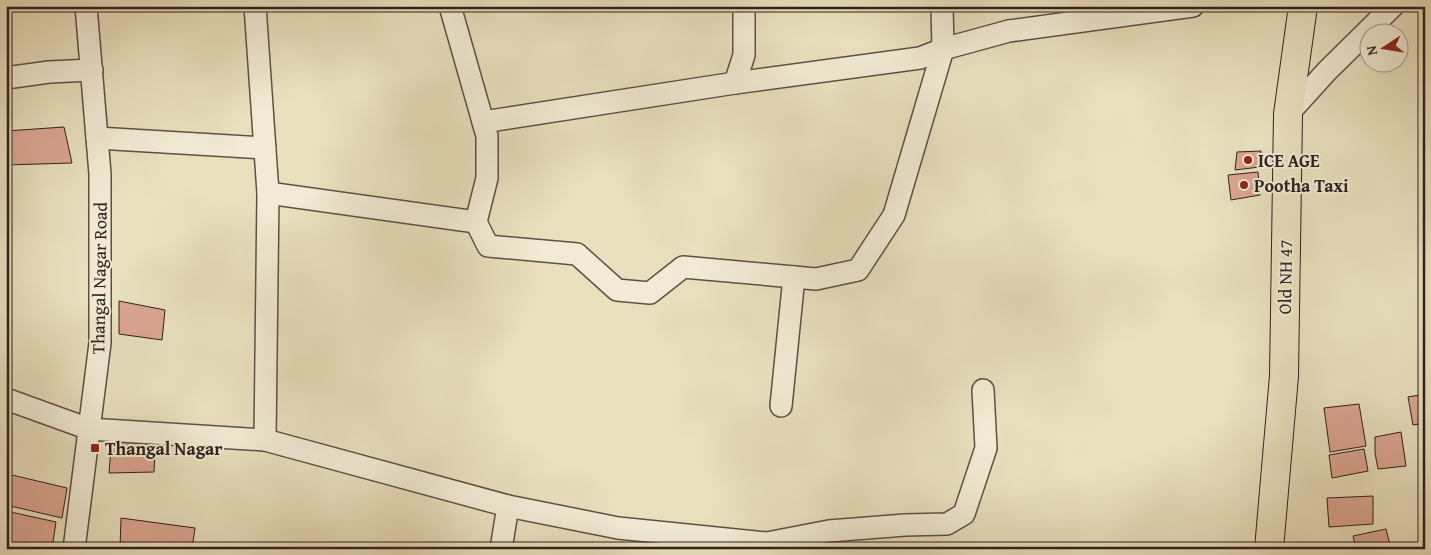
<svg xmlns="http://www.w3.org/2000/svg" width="1431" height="555" font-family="'Gentium Book Plus',serif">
<rect width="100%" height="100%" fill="#e9e0be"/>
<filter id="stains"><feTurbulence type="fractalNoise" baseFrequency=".004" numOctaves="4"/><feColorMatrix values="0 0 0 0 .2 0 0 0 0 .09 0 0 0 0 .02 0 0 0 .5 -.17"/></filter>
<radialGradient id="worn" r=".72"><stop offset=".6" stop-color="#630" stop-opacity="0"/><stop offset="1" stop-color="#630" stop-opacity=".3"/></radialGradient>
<g fill="#dba692" stroke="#2e211c">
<path d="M64,127l8,36 -66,2v-34z"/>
<path d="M1261,151l-1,16 -25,3 2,-18z"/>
<path d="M1258,172l2,23 -29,5 -3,-25z"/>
<path d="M119,301l46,9 -3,30 -43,-6z"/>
<path d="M1425,394v29l-12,2 -5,-28z"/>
<path d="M1359,404l7,42 -36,6 -6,-44z"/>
<path d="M1401,432l5,34 -28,3 -3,-16v-16z"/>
<path d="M112,434l44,1 -2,37 -45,1z"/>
<path d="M1364,449l4,22 -36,7 -3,-23z"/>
<path d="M8,474l59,14 -5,30 -56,-13z"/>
<path d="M1373,496v28l-44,3 -2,-29z"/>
<path d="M6,511l50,11 -4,27h-46z"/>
<path d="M121,518l74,10 -3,21h-72z"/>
<path d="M1386,529l5,20h-35l-3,-13z"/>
</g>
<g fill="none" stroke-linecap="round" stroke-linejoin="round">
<defs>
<g id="minor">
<path d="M255,6l13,187 -3,247"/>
<path d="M942,6l1,43 66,-18 184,-25"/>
<path d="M6,78l43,-6 43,-2"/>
<path d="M735,83l9,-28v-49"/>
<path d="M1288,114l39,-43 66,-65"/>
<path d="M483,122l252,-39 185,-25 23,-9"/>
<path d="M97,138l168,10"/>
<path d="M268,193l208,29 11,-44v-42l-37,-130"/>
<path d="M476,222l12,24 89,8 40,36 33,3 33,-26 133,12 42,-9 36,-55 49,-166"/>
<path d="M6,399l83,30 176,11 243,66 110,22 149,15 62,-12 76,-6 42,-1 17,-10 22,-66 -3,-58"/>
<path d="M781,406l13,-129"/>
<path d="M74,549l26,-206v-169l-14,-168"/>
<path d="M501,549l7,-43"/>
</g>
<path id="primary" d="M1269,549l15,-173 4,-262 15,-108"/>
</defs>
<use href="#minor" stroke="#5d5144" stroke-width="24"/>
<use href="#primary" stroke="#2e211c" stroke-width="30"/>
<use href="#minor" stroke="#f1ebd5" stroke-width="21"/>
<use href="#primary" stroke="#e9e0be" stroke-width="28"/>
</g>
<g fill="#8f2418" stroke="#f1ebd5" stroke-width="2">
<circle cx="1248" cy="160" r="5"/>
<circle cx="1244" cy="185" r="5"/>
<rect x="90" y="443" width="10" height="10" rx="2.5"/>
</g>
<g text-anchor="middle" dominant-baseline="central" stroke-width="4" stroke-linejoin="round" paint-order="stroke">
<g font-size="18" font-weight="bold" fill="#2e211c" stroke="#f1ebd5" text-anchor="start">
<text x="1258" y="160">ICE AGE</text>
<text x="1254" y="185">Pootha Taxi</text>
<text x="105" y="448">Thangal Nagar</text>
</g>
<g font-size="18" fill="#2e211c" stroke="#f1ebd5">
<text transform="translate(1285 277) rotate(-89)">Old NH 47</text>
<text transform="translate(99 278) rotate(-89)">Thangal Nagar Road</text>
</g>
</g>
<rect width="1431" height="555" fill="none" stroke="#e9e0be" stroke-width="25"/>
<rect x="8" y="8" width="1416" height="540" fill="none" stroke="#2e211c" stroke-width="2.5"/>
<rect x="12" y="12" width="1406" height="530" fill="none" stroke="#2e211c"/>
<g transform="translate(1384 48) rotate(258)"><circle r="24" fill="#f1ebd5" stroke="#a39a8b"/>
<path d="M0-4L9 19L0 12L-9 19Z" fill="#8f2418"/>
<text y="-8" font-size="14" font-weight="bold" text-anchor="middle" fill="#2e211c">N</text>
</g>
<rect width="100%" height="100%" filter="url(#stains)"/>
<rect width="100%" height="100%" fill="url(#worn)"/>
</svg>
